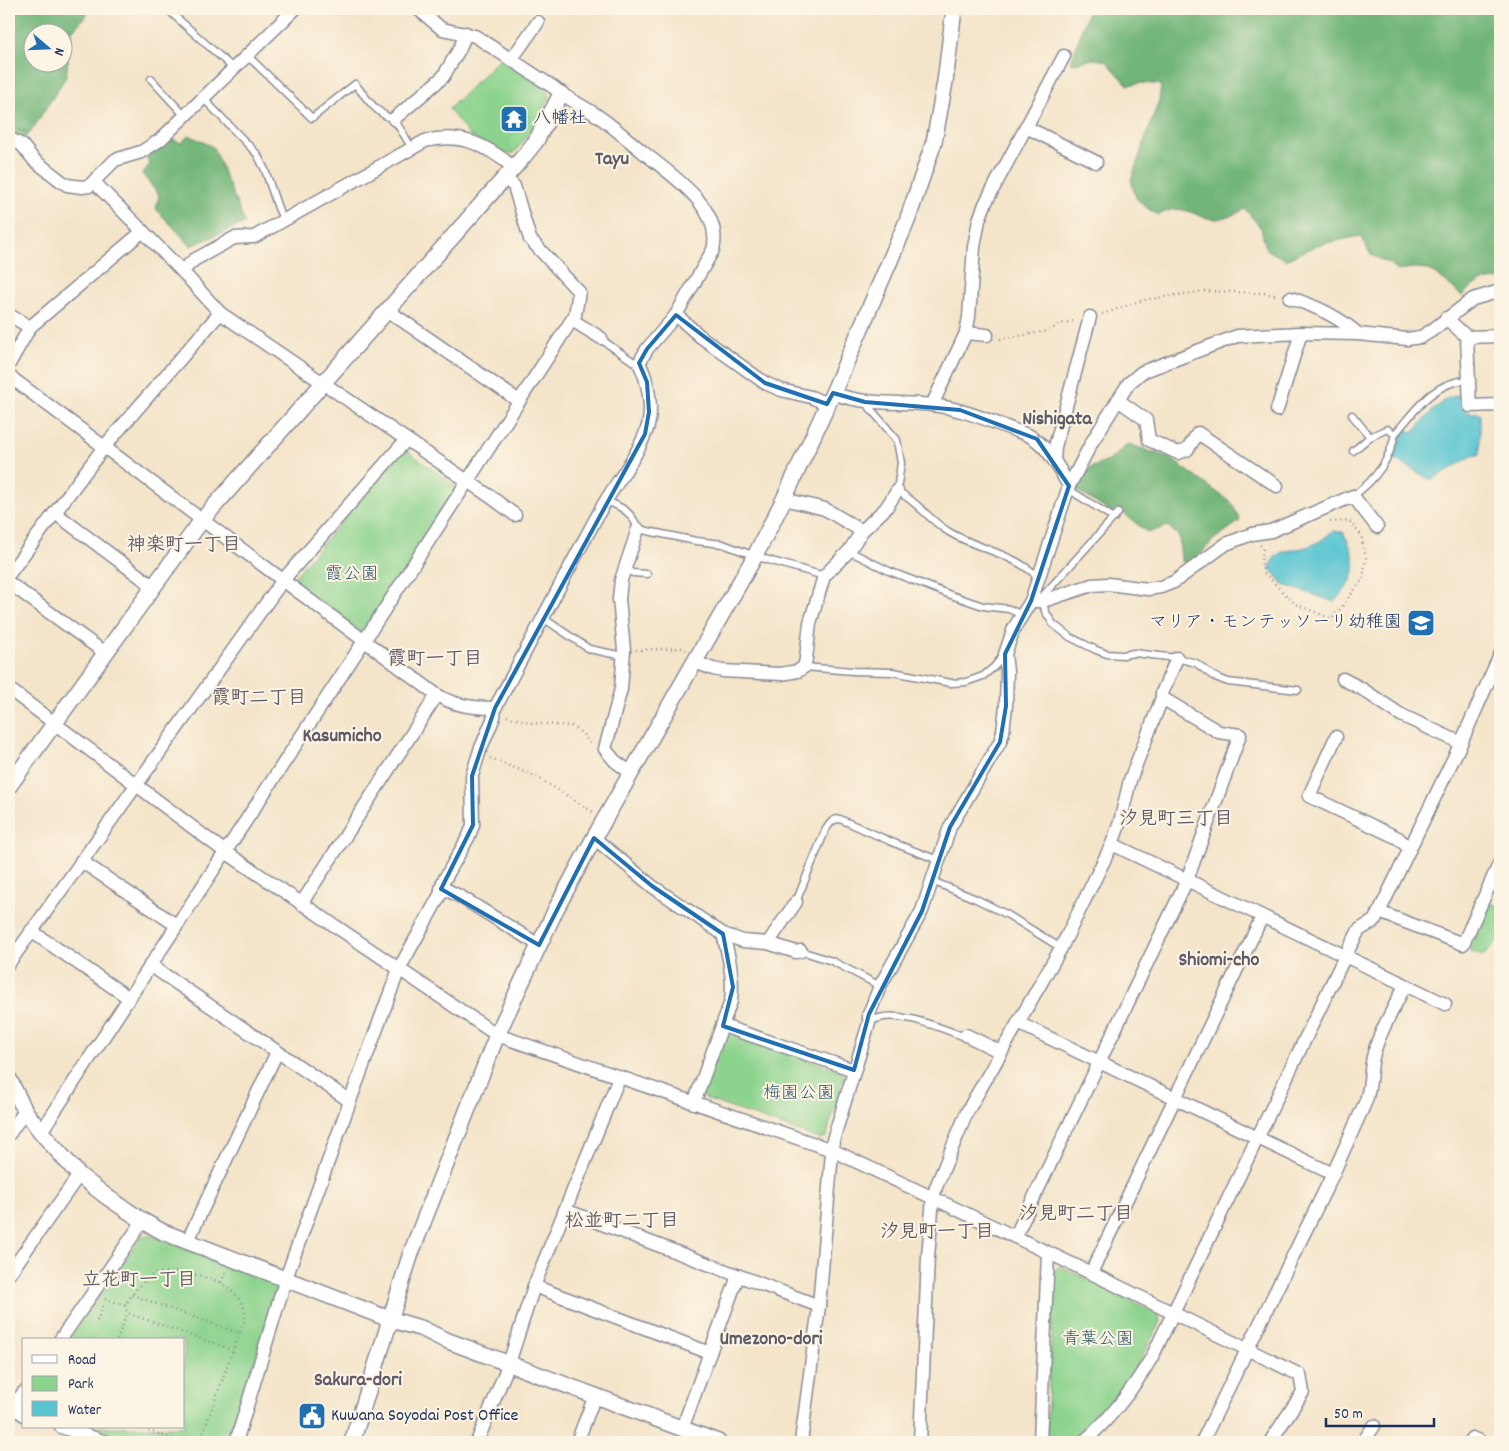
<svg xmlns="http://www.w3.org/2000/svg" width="1509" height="1451" font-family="Dekko,'Klee One',sans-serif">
<rect width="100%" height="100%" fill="#fcf5e5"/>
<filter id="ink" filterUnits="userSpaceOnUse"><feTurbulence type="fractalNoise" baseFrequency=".02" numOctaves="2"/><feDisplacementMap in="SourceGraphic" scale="10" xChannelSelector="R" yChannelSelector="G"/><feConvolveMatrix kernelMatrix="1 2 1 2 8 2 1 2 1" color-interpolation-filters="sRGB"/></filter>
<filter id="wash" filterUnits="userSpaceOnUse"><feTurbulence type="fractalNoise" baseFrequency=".0096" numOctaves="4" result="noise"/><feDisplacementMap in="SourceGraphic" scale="20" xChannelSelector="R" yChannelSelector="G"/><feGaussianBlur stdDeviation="1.12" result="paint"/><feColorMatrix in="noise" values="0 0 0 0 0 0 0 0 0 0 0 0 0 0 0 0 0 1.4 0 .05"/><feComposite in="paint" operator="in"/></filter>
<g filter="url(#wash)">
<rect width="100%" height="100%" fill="#f4e4c9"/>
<g fill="#8cd38d" stroke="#548176">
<path d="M500,58l48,32 2,7 -19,34 -17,22 -9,1 -35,-18 -21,-27z"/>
<path d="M404,449l56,40 -97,146 -74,-52z"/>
<path d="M1491,903l9,4v32l-17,17 -14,-5z"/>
<path d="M729,1033l112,38 3,5 -18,61 -6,2 -114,-40 -4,-5 22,-59z"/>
<path d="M149,1235l126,48 2,5 -48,154h-105l-43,-15h103v-87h-115l73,-104z"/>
<path d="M1060,1266l98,48 2,7c-24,51 -44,86 -91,121h-23l9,-172z"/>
</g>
<g fill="#71b578" stroke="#46726b" fill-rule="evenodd">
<path d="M9,9h83l-20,22 -6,46 -36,56 -13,-5 12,6 -20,18zM32,32h30v30h-30z"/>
<path d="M1089,9h411v270c-19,1 -24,3 -38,17 -22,-19 -33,-35 -64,-25l-8,-7 -19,-9 -11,-19 -43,9 -31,15 -20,-11 -5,-21 -16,-19c-9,5 -23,11 -33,10 -21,-4 -31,-17 -53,-4l-11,-6 -12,-11 -5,-18 28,-80 2,-15 -18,-2 -15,2 -22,-24 -12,-2 -24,5z"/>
<path d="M189,135l24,12 32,76 -54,23 -35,-37 3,-14 -17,-21 8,-10 -5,-10 25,-16 11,5z"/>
<path d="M1128,444l42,14 62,45 8,18 -27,19 -21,24 -11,-3 -2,-24 -11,-11 -20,7 -31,-25 -5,5 -36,-23 9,-20 23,-9z"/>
</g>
<g fill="#59c5d1" stroke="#3a7a98">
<path d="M1463,394l2,18 15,1v42h-6l-43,25 -38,-22 12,-30 8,5 21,-24 14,-11z"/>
<path d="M1333,531l10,1c17,32 16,43 -8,70l-51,-17 -14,-16c4,-21 19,-17 36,-22 11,-3 19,-9 27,-16z"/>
</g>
</g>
<g filter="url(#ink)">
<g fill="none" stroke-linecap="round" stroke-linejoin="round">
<defs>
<g id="service">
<path d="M167,9l66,59"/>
<path d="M245,57l8,4 59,57 43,-34c11,13 22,31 39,35l18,29"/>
<path d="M151,79l34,37"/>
<path d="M202,97l55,57 8,16 13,38 6,13"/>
<path d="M601,338l1,2 32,22 5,1"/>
<path d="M865,402l32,38 4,23 -4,28c20,10 33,30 52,41 28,17 64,21 89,45"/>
<path d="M1352,415l18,22"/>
<path d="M1395,434c21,-25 39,-53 74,-54"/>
<path d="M1353,451l17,-14 17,-8 8,5c-5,26 -21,47 -42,62"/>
<path d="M1068,489l46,29"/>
<path d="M606,501c16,6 26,11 32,28l58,12 27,3 32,12 69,20"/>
<path d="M849,551l40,20 59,23 35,12 26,3 13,6"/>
<path d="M624,569l9,4 14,1"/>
<path d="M1039,600l79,-87"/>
<path d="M1043,601l2,10 8,13 17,13 26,13 11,4 16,1 11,-2 43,5 19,5 17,13 15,6 70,8"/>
<path d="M543,618l46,31 34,7"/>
<path d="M804,667l49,4 40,1 58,11 15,-1 17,-6 11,-9 10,-12"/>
<path d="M932,881l44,18 32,16 53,33"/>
<path d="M796,902l29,-71c4,-6 6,-12 15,-12l54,24 44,17"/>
<path d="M801,951l31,10 48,25"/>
<path d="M870,1022c24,-15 67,5 93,14l3,-1"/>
</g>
<g id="minor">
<path d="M418,9l24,20 33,7 78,51c14,12 30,19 45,29 16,11 30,24 45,36 28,23 81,56 70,98l-37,65 25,22 64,46 16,7 30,7 16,7"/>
<path d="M511,60l27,-38"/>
<path d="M394,119l49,-42 17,-29 6,-15"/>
<path d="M1026,127l70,35"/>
<path d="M9,138l13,7 12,15 27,21 6,4 15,2 7,-1 26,-26 26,-8 19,-12 135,-131"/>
<path d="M94,182l88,89 38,42 271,184 24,18"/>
<path d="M182,271l12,-11 40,-22 20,-1 171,-96c36,-9 62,4 89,27"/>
<path d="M1290,298c26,8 48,18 68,36"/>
<path d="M387,310l132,91"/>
<path d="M9,315l21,12"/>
<path d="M1446,318l21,19 33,-1"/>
<path d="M572,320l29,18"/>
<path d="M966,333l21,2"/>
<path d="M1467,337l3,69 30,-1"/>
<path d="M9,364l21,-37 113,-96"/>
<path d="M9,376l428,319c18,11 37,13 58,13"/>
<path d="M833,393c32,13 66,8 99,12 34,4 64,19 96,30 20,10 30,32 41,51"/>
<path d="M1118,400l28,20 3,20 29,13 9,-3 11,-17 79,53"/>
<path d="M932,405l34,-72 3,-16 5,-70 5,-27 6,-16 79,-148"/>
<path d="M1277,410l24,-77"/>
<path d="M1054,460l1,-13 35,-130"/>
<path d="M784,499l41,10 37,22"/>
<path d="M55,513l99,74"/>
<path d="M9,574l95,-127 116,-134"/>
<path d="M9,583l96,70"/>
<path d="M1031,601h12l49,-16 16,-1 40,5 13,-2 13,-5 52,-38 26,-10 19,-3 82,-35 24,31"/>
<path d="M695,662l18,7 10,2 58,3 17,-3 6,-4 2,-8 4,-36 14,-47 25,-25 13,-20 24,-23 11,-17"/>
<path d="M1343,679l19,10 39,26 60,28"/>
<path d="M9,689l215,162 273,184 335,115 259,123 209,102 3,17 -33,50"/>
<path d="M1162,698v-5l15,-35"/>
<path d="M1336,737l-27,59 89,42 12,11"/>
<path d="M631,773l-16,-12 -10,-12 16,-60 3,-39 -5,-51 2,-19 17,-51"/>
<path d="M594,838l58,48 71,48c6,23 11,43 8,67l-37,102"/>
<path d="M1112,844l333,160"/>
<path d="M81,861l95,64"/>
<path d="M441,889l6,1 14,7 78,48"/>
<path d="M301,904l136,-209"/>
<path d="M1379,912l84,32 37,-82"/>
<path d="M31,931l98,67"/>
<path d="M723,934l20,7 25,2 28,9 5,-1"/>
<path d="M768,943l28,-41"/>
<path d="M9,963l274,-383 123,-140"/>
<path d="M150,965l200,136"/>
<path d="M1018,1023l315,151"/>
<path d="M723,1026l131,44"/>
<path d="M966,1035l35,17"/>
<path d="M41,1132l323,-491 211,-326 4,-23 -49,-53 -16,-53 -9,-8"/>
<path d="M9,1134l16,-23"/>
<path d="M565,1210l254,96"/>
<path d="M187,1242l90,-190"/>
<path d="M1091,1273l171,-356"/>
<path d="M9,1274l70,-99"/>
<path d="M534,1286l176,67"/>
<path d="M60,1340l83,-119"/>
<path d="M13,1407l11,8"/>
<path d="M9,1411l15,-19"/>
<path d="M61,1427l45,15"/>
<path d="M682,1429l56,-153"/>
<path d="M1472,1438l9,4"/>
<path d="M236,1442l50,-164 64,-177 49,-132 41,-74 3,-13 26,-46 4,-11 -1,-49 8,-26 14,-33 1,-9c36,-66 70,-133 106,-199 15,-27 37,-52 47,-83 5,-18 0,-47 -9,-63l8,-14 29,-34"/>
<path d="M477,1442l32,-79 25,-77 85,-208"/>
<path d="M577,1442l18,-46"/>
<path d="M801,1442l18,-136 14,-166 36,-117v-9l11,-28 42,-75 28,-84 50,-85 3,-10 3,-26 1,-35 -2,-17 9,-26 17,-27 38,-115 23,-44 26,-42 11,-17 13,-11 95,-36 64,-3 57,1 49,5 14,-2 10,-6 42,-32 27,-8"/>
<path d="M920,1442l8,-185 5,-59 3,-11 31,-75 94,-164 51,-104 8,-22 10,-42 32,-82 57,34 21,3 -53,145 -172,357"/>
<path d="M1040,1442l8,-189"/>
<path d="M1083,1442c29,-24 50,-53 69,-85l193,-401 14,-26 15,-9 5,-9 82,-169 39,-88"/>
<path d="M1202,1442l131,-268 32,-71c7,-16 4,-33 9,-50 6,-23 21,-46 31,-68"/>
<path d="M1363,1442l11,-16"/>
</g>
<g id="tertiary">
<path d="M9,786l193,-266 322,-364 12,-15 25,-47"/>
<path d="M9,1079l16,32 16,21 38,43 28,22 36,24 20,11 226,87 34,10 20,10 275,103"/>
<path d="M352,1442l59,-189 86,-218 59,-126 38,-71 161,-282 29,-57 49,-106 74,-172 27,-79 11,-60 9,-73"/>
</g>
</defs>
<use href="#service" stroke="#888a94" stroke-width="9"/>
<use href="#minor" stroke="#888a94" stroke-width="15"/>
<use href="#tertiary" stroke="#888a94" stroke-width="18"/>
<g stroke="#888a94" stroke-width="2.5" stroke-dasharray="1 4" stroke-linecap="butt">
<path d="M1102,314l41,-14 62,-9 59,2 14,3"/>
<path d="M1000,339l48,-8 12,-7 14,-3"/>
<path d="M1260,545l3,3 -2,14 3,11 31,31 37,15 31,-40 3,-21 -5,-23 -12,-14 -21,1"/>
<path d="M636,650l47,-2 3,2"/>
<path d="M507,716l25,7 39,3 12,8 9,12"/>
<path d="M490,758l47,19 56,35"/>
<path d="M132,1295l107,38c14,-22 2,-37 -18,-50l5,-12"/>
<path d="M105,1299l20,6c7,-11 18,-25 30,-31 17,-7 50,2 66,9"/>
<path d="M125,1305l2,8 106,37"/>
<path d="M97,1321l4,-9 2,-10"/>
<path d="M117,1340l10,-27"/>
<path d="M139,1427l42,15"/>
<path d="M200,1442l39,-109"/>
</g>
<use href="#service" stroke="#fff" stroke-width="6"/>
<use href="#minor" stroke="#fff" stroke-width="12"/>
<use href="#tertiary" stroke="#fff" stroke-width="15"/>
</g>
</g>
<path fill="none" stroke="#1f6fb2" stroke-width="4" stroke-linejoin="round" d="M676,315l89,68 62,21 6,-11 32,9 95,8 77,29 32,47 -38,115 -26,53 1,52 -6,36 -50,85 -28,84 -53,103 -15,56 -131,-44 10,-39 -10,-53 -71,-48 -58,-48 -55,107 -98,-56 32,-64 -1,-49 23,-68 150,-274 4,-22 -2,-30 -8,-19 8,-14z"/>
<defs>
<symbol id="temple-square" viewBox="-11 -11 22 22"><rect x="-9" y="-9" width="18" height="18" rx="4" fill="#1f6fb2" stroke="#fcf5e5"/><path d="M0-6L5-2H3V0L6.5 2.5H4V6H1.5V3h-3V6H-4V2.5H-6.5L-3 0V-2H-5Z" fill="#fff"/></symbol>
<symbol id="school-square" viewBox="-11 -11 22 22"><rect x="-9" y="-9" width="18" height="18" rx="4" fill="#1f6fb2" stroke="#fcf5e5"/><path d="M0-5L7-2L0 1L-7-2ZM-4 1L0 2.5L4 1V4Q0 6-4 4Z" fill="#fff"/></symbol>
<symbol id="civic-square" viewBox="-11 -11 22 22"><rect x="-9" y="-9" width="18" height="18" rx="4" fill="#1f6fb2" stroke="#fcf5e5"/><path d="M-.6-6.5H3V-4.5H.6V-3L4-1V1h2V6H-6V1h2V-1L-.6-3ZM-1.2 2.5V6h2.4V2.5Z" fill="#fff"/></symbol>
</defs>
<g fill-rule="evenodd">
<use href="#temple-square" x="498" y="103" width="32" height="32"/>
<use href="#school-square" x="1405" y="607" width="32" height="32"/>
<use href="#civic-square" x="296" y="1400" width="32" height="32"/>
</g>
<g text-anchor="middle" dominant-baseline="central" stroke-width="4" stroke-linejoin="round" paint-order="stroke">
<g font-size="18" fill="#1b2f5e" stroke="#fcf5e5" text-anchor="start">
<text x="533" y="119">八幡社</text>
<text x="1402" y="623" text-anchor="end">マリア・モンテッソーリ幼稚園</text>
<text x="331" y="1416">Kuwana Soyodai Post Office</text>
</g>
<g font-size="18" fill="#37586a" stroke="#fcf5e5">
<text x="352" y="575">霞公園</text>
<text x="799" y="1094">梅園公園</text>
<text x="1098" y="1340">青葉公園</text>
</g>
<g font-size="19" font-weight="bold" fill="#605b69" stroke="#fcf5e5">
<text x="184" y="546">神楽町一丁目</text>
<text x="435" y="660">霞町一丁目</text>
<text x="259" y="699">霞町二丁目</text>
<text x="1176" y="820">汐見町三丁目</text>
<text x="1076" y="1215">汐見町二丁目</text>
<text x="622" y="1222">松並町二丁目</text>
<text x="937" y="1233">汐見町一丁目</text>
<text x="139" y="1281">立花町一丁目</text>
</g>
<g font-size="20" font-weight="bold" fill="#605b69" stroke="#fcf5e5">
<text x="612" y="160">Tayu</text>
<text x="1057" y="420">Nishigata</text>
<text x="342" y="737">Kasumicho</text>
<text x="1219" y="961">Shiomi-cho</text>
<text x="771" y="1340">Umezono-dori</text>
<text x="358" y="1381">Sakura-dori</text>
</g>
</g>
<rect width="1509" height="1451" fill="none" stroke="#fcf5e5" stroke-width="30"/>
<rect x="22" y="1338" width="162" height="90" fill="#fcf5e5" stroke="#a2a6af"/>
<rect x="32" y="1355" width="25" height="8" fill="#ffffff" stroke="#a2a6af"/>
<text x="68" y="1364" font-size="15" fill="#1b2f5e">Road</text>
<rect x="32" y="1376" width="25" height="15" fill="#8cd38d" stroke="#a2a6af"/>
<text x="68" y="1388" font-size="15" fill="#1b2f5e">Park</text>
<rect x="32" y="1401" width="25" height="15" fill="#59c5d1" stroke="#a2a6af"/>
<text x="68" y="1414" font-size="15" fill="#1b2f5e">Water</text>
<g transform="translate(48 48) rotate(109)"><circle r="24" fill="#fcf5e5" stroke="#a2a6af"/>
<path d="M0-4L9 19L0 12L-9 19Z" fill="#1f6fb2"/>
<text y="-8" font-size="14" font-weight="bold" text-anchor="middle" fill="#1b2f5e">N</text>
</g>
<path d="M1326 1418v8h108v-8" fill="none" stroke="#1b2f5e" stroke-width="2.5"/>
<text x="1334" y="1418" font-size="15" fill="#1b2f5e" stroke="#fcf5e5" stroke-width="4" paint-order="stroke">50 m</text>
</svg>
